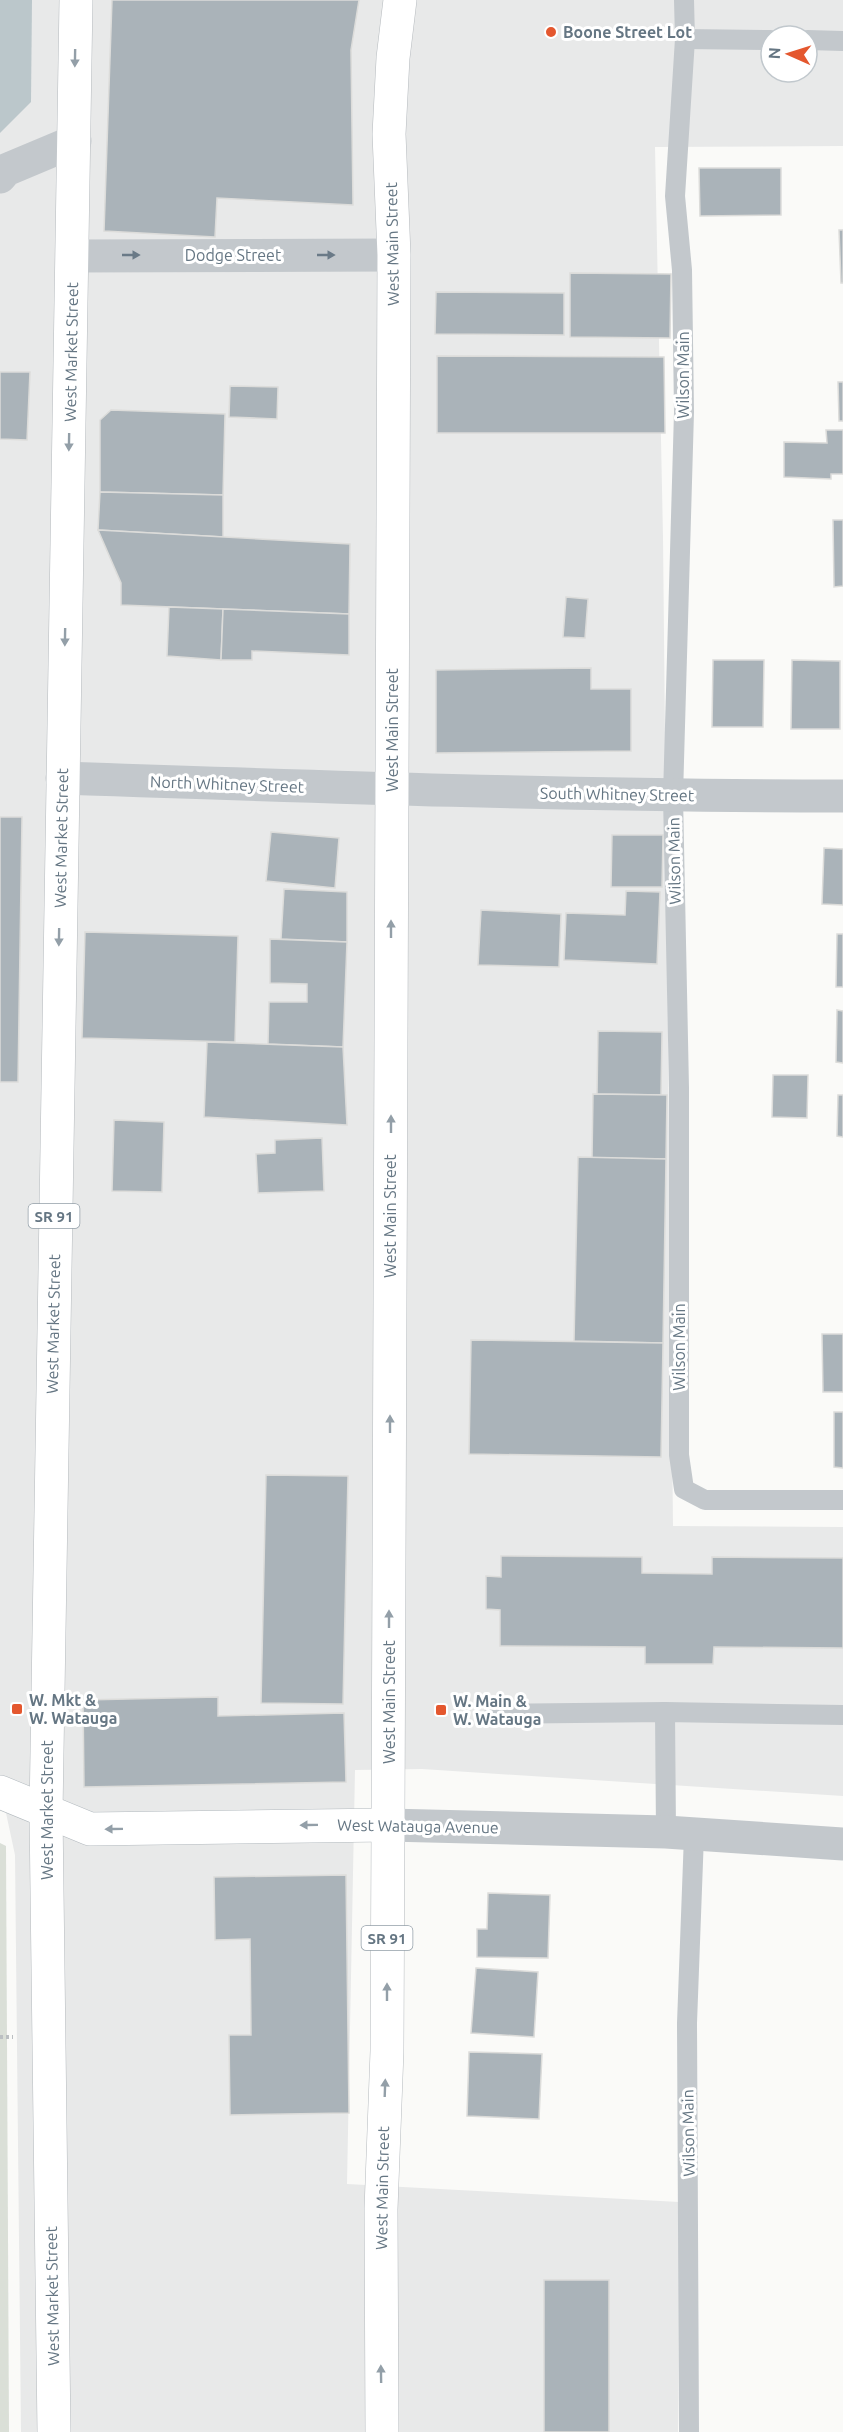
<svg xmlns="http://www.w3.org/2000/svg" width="843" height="2432" font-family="Ubuntu,sans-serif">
<rect width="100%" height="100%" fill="#fafaf8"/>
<path fill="#e8e9e9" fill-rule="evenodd" d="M0,0h843v146l-188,1 8,390 10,989 170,1v269l-421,-27 -67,1 -8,414 332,18 -1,230h-657l-6,-577 -15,-70zM771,36h36v36h-36z"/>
<path fill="#dadfd7" d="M0,1843l6,3 3,586h-9z"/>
<path fill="#bbc7cb" d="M0,0h32l-1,102 -31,31z"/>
<g fill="#aab3b9" stroke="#dcdcda" stroke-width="1.5">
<path d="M112,0h247l-8,50 2,155 -136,-7 -2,39 -111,-6z"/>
<path d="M699,168h82v47l-81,1z"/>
<path d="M839,230h4v53h-2z"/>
<path d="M570,273l101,1 -1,64 -100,-1z"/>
<path d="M436,292l128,1v42l-129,-1z"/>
<path d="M437,356l227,1 1,76h-228z"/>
<path d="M0,372h30l-3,68 -27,-1z"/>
<path d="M838,382h5v39h-4z"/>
<path d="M230,386l48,1 -1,32 -48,-2z"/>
<path d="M111,410l114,4 -2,81 -123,-3v-72z"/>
<path d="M826,430h17v44h-12v5l-47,-2v-35l43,1z"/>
<path d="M100,492l123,3v42l-125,-7z"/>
<path d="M833,520h10v66l-9,1z"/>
<path d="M98,530l252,14 -1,70 -228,-9v-22z"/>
<path d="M566,597l22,2 -3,39 -22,-1z"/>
<path d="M169,607l54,2 -2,51 -54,-4z"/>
<path d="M223,609l126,5v41l-97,-4v9h-31z"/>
<path d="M713,660h51l-1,67h-51z"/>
<path d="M792,660l48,1v68h-49z"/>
<path d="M591,668v21h40v62l-195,2v-83z"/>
<path d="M0,817h22l-4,265h-18z"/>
<path d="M271,832l68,6 -4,50 -69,-7z"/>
<path d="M612,835h51l-1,52h-51z"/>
<path d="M824,848l19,1v56l-21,-1z"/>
<path d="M284,889l63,3v50l-66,-3z"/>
<path d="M626,891l34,1 -3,72 -93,-4 2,-47 59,2z"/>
<path d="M481,910l80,4 -2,53 -81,-2z"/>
<path d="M85,932l153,4 -3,106 -153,-4z"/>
<path d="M837,934h6v53h-7z"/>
<path d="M270,939l77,3 -4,105 -75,-3 1,-42h38v-18l-37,-1z"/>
<path d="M837,1010l6,1v52l-7,-1z"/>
<path d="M598,1031l64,1 -1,63 -64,-1z"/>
<path d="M207,1042l136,5 4,78 -143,-8z"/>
<path d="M773,1075h35l-1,43 -35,-1z"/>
<path d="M593,1094l74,1 -1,64 -74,-1z"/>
<path d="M838,1095h5v42l-6,-1z"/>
<path d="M114,1120l50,2 -2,70 -50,-1z"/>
<path d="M322,1138l2,53 -66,2 -2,-39 19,-1v-13z"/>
<path d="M578,1157l88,2 -3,184 -89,-2z"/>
<path d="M822,1334h21v58h-20z"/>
<path d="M471,1340l192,3 -2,114 -192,-3z"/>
<path d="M834,1412h9v56l-9,-1z"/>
<path d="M266,1475l82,1 -5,228 -82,-1z"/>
<path d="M501,1556l141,1v16l70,1v-17l131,1v90l-129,-1 -1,17h-68v-17l-145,-1v-36l-14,-1v-33l15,1z"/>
<path d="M218,1697v19l126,-3 2,69 -262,5 -1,-87z"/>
<path d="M346,1875l3,238 -119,2 -1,-80h22l-1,-96 -35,1 -1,-63z"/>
<path d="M488,1893l62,2 -2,63 -71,-1v-28h10z"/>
<path d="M476,1968l62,4 -4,65 -63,-4z"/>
<path d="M469,2052l73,2 -3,65 -72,-3z"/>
<rect x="544" y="2280" width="65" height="152"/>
</g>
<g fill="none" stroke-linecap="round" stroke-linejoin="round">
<defs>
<path id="secondary" d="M0,1792l90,37 298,-4"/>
<g id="primary">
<path d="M54,2432l-8,-619 30,-1813"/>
<path d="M382,2432l-1,-223 6,-158 1,-226 6,-1570 -5,-121 4,-76 7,-58"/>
</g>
</defs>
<use href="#secondary" stroke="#b3babf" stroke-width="34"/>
<use href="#primary" stroke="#b5babe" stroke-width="34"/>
<path stroke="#bbbfc2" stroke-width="4" stroke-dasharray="3 3" stroke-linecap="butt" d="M0,2037h13"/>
<g stroke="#c3c8cc" stroke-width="20">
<path d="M684,0l1,39 -10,157 7,74 2,142 -11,384 6,292v367l5,34 21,11h138"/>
<path d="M685,39l86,1"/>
<path d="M807,40l36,1"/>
<path d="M665,1712l1,120"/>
<path d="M494,1714l171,-2 178,3"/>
<path d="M689,2432l-2,-409 7,-188"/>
</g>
<g stroke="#c3c8cc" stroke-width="33">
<path d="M0,177l6,-7 69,-29"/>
<path d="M73,256l321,-1"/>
<path d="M62,778c260,9 520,18 781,18"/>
<path d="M388,1825l278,7 177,12"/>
</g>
<use href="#secondary" stroke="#fff" stroke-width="33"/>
<use href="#primary" stroke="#fff" stroke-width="33"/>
</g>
<defs><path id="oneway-solid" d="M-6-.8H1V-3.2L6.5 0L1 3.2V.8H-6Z" transform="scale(1.5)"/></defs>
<g fill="#939fa8">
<use href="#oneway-solid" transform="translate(75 58) rotate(91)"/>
<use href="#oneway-solid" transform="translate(69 442) rotate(91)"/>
<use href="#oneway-solid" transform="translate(65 637) rotate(91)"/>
<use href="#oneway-solid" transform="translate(391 929) rotate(-90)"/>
<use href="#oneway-solid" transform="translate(59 937) rotate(91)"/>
<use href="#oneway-solid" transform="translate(391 1124) rotate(-90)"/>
<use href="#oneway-solid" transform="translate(390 1424) rotate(-90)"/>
<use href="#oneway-solid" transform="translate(389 1619) rotate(-90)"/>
<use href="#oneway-solid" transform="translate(309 1825) rotate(179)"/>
<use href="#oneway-solid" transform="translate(114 1829) rotate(179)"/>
<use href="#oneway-solid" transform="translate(387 1992) rotate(-90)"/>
<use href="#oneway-solid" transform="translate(385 2088) rotate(-88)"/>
<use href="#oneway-solid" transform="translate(381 2374) rotate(-91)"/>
</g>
<g fill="#6a7a87">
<use href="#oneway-solid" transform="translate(131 255)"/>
<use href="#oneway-solid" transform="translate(326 255)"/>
</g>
<g fill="#e4572e" stroke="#fff" stroke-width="2">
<circle cx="551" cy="32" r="6"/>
<rect x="11" y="1703" width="12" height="12" rx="3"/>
<rect x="435" y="1704" width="12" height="12" rx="3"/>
</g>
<g text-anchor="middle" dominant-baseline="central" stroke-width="6" stroke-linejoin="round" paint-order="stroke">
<g fill="#fff" stroke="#939fa8" stroke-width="1.5">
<rect x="28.5" y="1204" width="51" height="24" rx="4.5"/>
<rect x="361.5" y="1926" width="51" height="24" rx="4.5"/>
</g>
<g font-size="15" font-weight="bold" fill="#657683">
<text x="54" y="1216">SR 91</text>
<text x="387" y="1938">SR 91</text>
</g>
<g font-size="16" font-weight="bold" fill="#657683" stroke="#fff" text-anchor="start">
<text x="563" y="32">Boone Street Lot</text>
<text x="29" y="1700">W. Mkt &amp;<tspan x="29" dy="18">W. Watauga</tspan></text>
<text x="453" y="1701">W. Main &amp;<tspan x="453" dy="18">W. Watauga</tspan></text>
</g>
<g font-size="16" fill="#657683" stroke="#fff">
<text transform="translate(392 244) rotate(-91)">West Main Street</text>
<text x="233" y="255">Dodge Street</text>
<text transform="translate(71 352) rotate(-89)">West Market Street</text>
<text transform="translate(683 375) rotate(-90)">Wilson Main</text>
<text transform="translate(392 730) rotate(-90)">West Main Street</text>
<text transform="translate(227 784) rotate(2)">North Whitney Street</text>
<text transform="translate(617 794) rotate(1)">South Whitney Street</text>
<text transform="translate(61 838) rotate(-89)">West Market Street</text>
<text transform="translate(674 861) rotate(-91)">Wilson Main</text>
<text transform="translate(390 1216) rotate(-90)">West Main Street</text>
<text transform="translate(53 1324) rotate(-89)">West Market Street</text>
<text transform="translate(679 1347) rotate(-90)">Wilson Main</text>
<text transform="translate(389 1702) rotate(-90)">West Main Street</text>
<text transform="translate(47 1810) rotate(-90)">West Market Street</text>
<text transform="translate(418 1826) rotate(1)">West Watauga Avenue</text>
<text transform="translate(688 2133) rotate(-91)">Wilson Main</text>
<text transform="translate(382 2188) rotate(-89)">West Main Street</text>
<text transform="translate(52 2296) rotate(-91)">West Market Street</text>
</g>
</g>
<g transform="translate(789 54) rotate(273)"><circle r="28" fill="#ffffff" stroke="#c1c8cd" stroke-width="1.5"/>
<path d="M0-4.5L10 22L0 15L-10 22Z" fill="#e4572e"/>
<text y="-9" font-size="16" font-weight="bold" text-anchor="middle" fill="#657683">N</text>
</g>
</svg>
